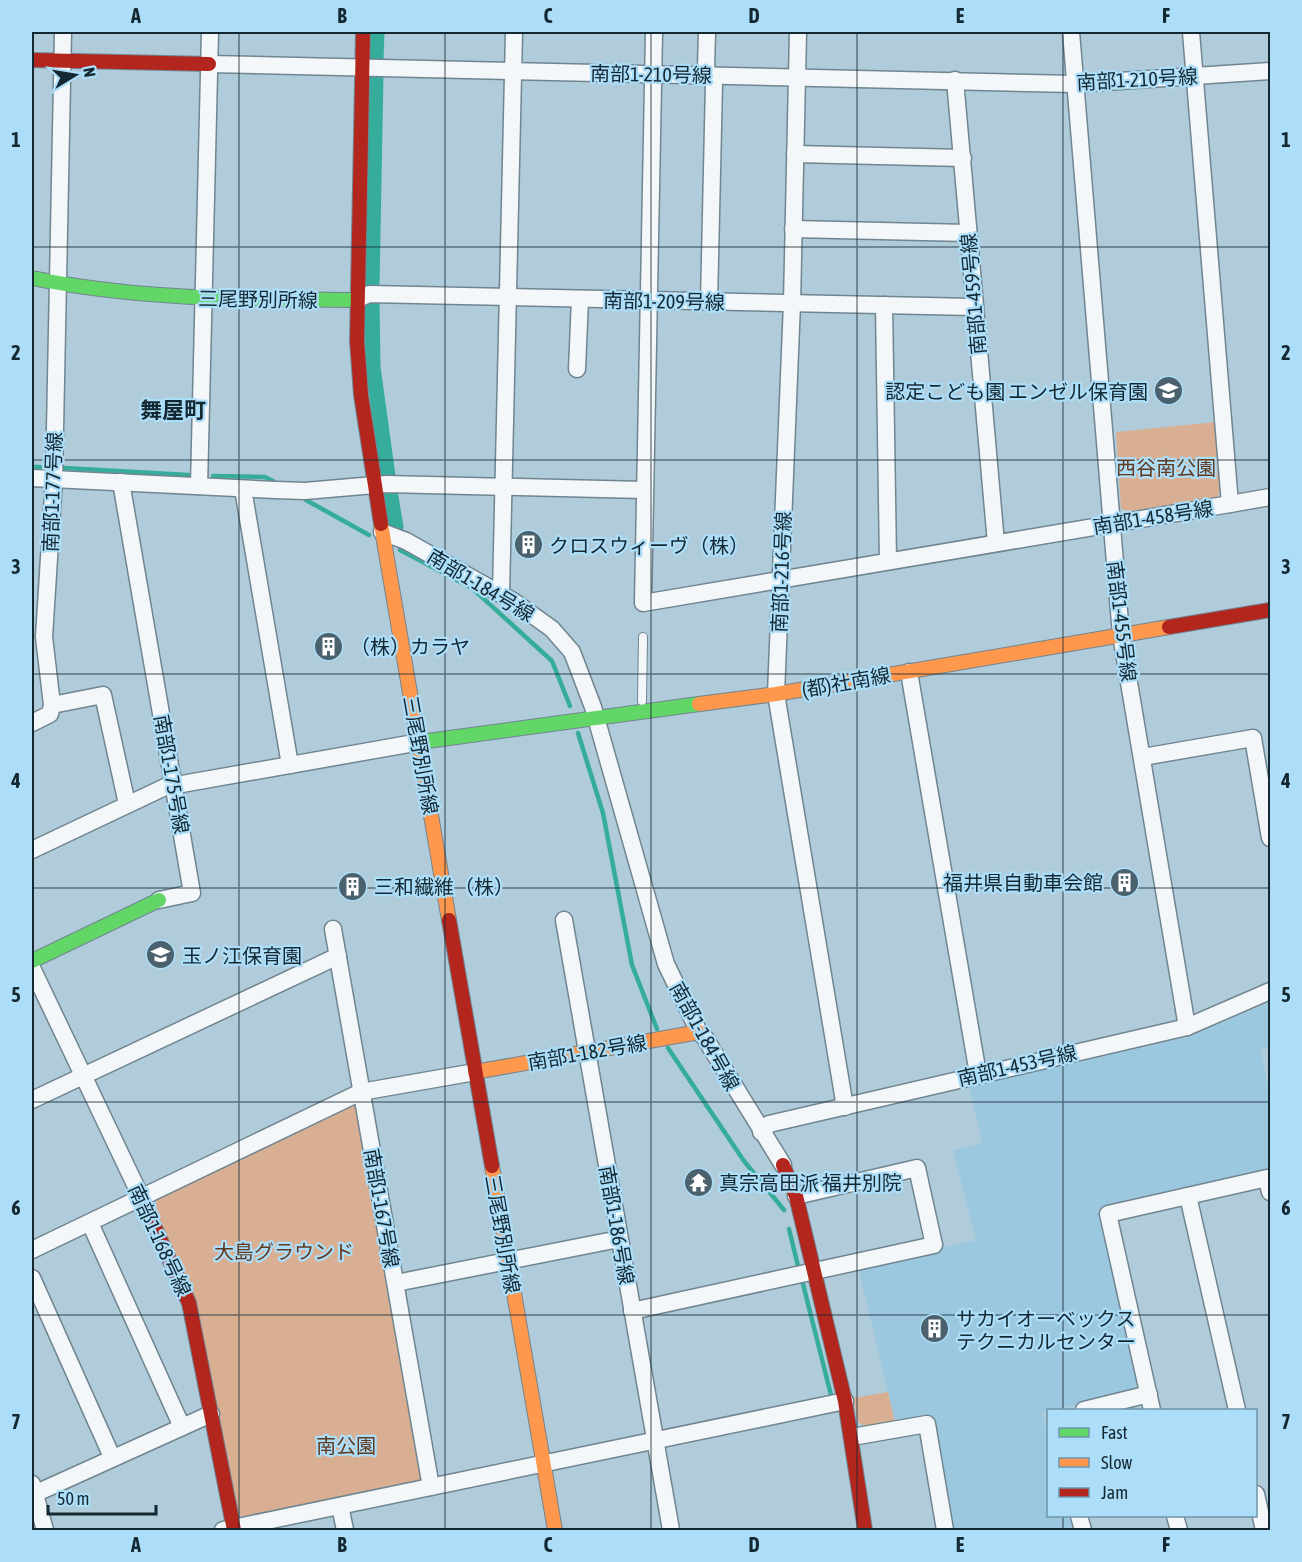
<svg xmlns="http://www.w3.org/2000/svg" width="1302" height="1562" font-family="'Asap Condensed','Noto Sans JP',sans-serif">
<rect width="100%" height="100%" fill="#b0cbda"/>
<path fill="#9cc8df" d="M1270,1002v45l-9,3 9,48v71l-172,40 39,173 -3,9 -92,22 6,23v80h23l5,14h-124l-20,-114 -37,6 -37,-155 118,-27 -23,-90 29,-7 -13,-57 220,-49z"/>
<g fill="#d9af93">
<path d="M1216,422l5,68 -5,9 -86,15 -9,-6 -5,-76z"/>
<path d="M354,1104l4,3 65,371 -4,6 -174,35 -5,-3 -85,-311 2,-6z"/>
<path d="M888,1392l7,30 -29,5 -8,-5 -5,-24z"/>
</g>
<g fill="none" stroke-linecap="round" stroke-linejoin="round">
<g stroke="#36ad9b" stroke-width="4.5">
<path d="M32,467h8"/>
<path d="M65,468l123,7"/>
<path d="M213,476l52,1 8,4"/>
<path d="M306,500l63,35"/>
<path d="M400,550l72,38 80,73 18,45"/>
<path d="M578,733l25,80 29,152 25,64"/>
<path d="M668,1048l76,113 40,49"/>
<path d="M789,1229l9,37"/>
<path d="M803,1284l28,111"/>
</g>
<g stroke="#36ad9b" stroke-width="15">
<path d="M376,60l1,-28"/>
<path d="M372,286l4,-211"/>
<path d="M372,301l1,66 15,109"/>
<path d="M390,491l6,36"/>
</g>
<defs>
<path id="lane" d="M642,701l1,-64"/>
<g id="street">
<path d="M654,32l-11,571 587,-99 -39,-472"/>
<path d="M707,32l-1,36 8,15 -5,219"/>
<path d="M798,32l-6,271 -16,391 69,413"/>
<path d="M1071,32l50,603 66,392"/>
<path d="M209,64l866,20 195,-13"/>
<path d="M955,80l41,463"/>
<path d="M795,154l168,4"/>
<path d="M793,229l175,4"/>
<path d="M356,300l13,-6 605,13"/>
<path d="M884,305l4,256"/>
<path d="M577,369l3,-70"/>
<path d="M32,478l243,12 30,1 81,-7 258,6"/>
<path d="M121,482l71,411 -33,7"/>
<path d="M199,486l11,-454"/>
<path d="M243,489l47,276"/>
<path d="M1230,504l40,-7"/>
<path d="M382,532l24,9 107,60 39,28 20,23 21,55 73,257 33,68 6,6 78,127"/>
<path d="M501,593l13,-561"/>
<path d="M909,672l69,402"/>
<path d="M52,705l51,-10 24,109"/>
<path d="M32,723l18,-9 2,-9 -8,-68 10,-158 9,-447"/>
<path d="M1143,757l110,-19 17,100"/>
<path d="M32,850l133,-63 255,-45"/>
<path d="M564,920l107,610"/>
<path d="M333,929l98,558"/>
<path d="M32,968l109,229"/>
<path d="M32,1100l306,-144"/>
<path d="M761,1132l8,-8 418,-97 83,-36"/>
<path d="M1188,1196l49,214"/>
<path d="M90,1223l92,204"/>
<path d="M32,1250l329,-158 114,-20"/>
<path d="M32,1278l80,179"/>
<path d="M396,1283l223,-44"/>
<path d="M632,1311l302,-66 -17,-77 -121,28"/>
<path d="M1084,1410l65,-16"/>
<path d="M1152,1410l-44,-196 159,-36 3,14"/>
<path d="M852,1437l75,-13 18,106"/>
<path d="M32,1484l13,46"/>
<path d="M1256,1494l8,36"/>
<path d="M32,1495l179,-81"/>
<path d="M340,1506l5,24"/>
<path d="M1079,1516l4,14"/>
<path d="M1175,1516l4,14"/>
<path d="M223,1530l622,-129"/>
</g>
<g id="fast">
<path d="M32,278c107,22 215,21 324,22"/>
<path d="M420,742l279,-38"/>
<path d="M32,961l127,-61"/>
</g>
<g id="slow">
<path d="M381,524l68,396"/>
<path d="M699,704l77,-10 393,-67"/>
<path d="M475,1072l224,-40"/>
<path d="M492,1166l63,364"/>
</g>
<g id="jam">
<path d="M363,32l-6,309 4,54 20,129"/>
<path d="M32,60l177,4"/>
<path d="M1169,627l101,-17"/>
<path d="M449,920l43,246"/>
<path d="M783,1165l13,31 49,205 20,129"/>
<path d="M141,1197l48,106 45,227"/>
</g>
</defs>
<use href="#lane" stroke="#708590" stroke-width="10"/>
<use href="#street" stroke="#708590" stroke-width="19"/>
<use href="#fast" stroke="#708590" stroke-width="16"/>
<use href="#slow" stroke="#708590" stroke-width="16"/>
<use href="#jam" stroke="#708590" stroke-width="16"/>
<use href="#lane" stroke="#f3f7f9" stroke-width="8"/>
<use href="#street" stroke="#f3f7f9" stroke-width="16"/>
<use href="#fast" stroke="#63d668" stroke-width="14"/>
<use href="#slow" stroke="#ff974d" stroke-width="14"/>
<use href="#jam" stroke="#b3261e" stroke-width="14"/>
</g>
<path fill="none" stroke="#142832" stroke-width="1.5" stroke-opacity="0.55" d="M239,32v1498M445,32v1498M651,32v1498M857,32v1498M1063,32v1378M32,247h1238M32,460h1238M32,674h1238M32,888h1238M32,1102h1238M32,1315h1238M1063,1516v14"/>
<defs>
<symbol id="school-disc" viewBox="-11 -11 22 22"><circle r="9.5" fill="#4b616d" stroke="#acdef9"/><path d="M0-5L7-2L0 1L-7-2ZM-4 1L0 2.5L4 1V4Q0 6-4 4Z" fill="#fff"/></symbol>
<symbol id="building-disc" viewBox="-11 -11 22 22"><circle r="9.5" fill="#4b616d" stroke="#acdef9"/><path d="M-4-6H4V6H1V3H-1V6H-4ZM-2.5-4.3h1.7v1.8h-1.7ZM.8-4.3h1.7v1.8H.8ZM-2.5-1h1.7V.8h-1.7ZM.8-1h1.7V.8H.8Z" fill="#fff"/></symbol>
<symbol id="temple-disc" viewBox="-11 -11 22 22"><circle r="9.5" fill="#4b616d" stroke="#acdef9"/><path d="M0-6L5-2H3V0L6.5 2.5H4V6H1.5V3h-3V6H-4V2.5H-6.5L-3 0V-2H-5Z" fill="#fff"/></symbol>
</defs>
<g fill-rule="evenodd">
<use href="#school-disc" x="1152" y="374" width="33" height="33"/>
<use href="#building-disc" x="512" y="528" width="33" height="33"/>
<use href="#building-disc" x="312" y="630" width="33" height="33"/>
<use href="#building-disc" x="1108" y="866" width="33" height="33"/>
<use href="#building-disc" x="336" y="870" width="33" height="33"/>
<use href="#school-disc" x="144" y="938" width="33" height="33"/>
<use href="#temple-disc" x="682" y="1166" width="33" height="33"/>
<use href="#building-disc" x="918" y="1312" width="33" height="33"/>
</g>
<g text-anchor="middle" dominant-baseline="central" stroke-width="4.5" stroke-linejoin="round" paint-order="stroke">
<g font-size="20" fill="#142832" stroke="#acdef9">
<text transform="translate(651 74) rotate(1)">南部1-210号線</text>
<text transform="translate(1137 79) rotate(-3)">南部1-210号線</text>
<text transform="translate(973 294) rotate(-95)">南部1-459号線</text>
<text transform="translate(258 299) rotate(1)">三尾野別所線</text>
<text transform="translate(664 301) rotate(1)">南部1-209号線</text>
<text transform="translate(52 492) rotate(-88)">南部1-177号線</text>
<text transform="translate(1153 517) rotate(-9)">南部1-458号線</text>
<text transform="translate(781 572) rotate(-88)">南部1-216号線</text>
<text transform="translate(481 585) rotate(31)">南部1-184号線</text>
<text transform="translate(1122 621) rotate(83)">南部1-455号線</text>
<text transform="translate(846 682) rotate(-10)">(都)社南線</text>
<text transform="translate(421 755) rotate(80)">三尾野別所線</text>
<text transform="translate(172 774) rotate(80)">南部1-175号線</text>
<text transform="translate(705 1036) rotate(61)">南部1-184号線</text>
<text transform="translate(587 1052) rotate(-10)">南部1-182号線</text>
<text transform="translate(1017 1065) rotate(-13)">南部1-453号線</text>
<text transform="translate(382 1208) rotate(80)">南部1-167号線</text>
<text transform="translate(617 1225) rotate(80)">南部1-186号線</text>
<text transform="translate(503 1234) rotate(80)">三尾野別所線</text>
<text transform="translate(160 1240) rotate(65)">南部1-168号線</text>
</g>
<g font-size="20" fill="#142832" stroke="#acdef9" text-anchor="start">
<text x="1148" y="391" text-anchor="end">認定こども園 エンゼル保育園</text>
<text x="549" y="545">クロスウィーヴ（株）</text>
<text x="350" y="646">（株）カラヤ</text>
<text x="1103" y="882" text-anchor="end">福井県自動車会館</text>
<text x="374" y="886">三和繊維（株）</text>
<text x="182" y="955">玉ノ江保育園</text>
<text x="719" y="1182">真宗高田派 福井別院</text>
<text x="956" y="1318">サカイオーベックス<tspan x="956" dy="23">テクニカルセンター</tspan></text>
</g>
<g font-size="20" fill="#63391d" stroke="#acdef9">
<text x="1166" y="467">西谷南公園</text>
<text x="284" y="1251">大島グラウンド</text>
<text x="346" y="1445">南公園</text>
</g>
<g font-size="22" font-weight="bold" fill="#142832" stroke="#acdef9">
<text x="173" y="410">舞屋町</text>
</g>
</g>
<rect width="1302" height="1562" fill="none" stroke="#acdef9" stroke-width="66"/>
<rect x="1047" y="1409" width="210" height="108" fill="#acdef9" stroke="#6f95a9" stroke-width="1.5"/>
<rect x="1059" y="1428" width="30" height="9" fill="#63d668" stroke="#6f95a9" stroke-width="1.5"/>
<text x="1101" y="1439" font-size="18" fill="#142832">Fast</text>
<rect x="1059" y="1458" width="30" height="9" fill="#ff974d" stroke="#6f95a9" stroke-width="1.5"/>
<text x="1101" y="1469" font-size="18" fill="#142832">Slow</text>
<rect x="1059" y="1488" width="30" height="9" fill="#b3261e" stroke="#6f95a9" stroke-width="1.5"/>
<text x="1101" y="1499" font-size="18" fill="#142832">Jam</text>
<g transform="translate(75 75) rotate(79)" stroke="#acdef9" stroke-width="4.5" paint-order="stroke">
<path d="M0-4.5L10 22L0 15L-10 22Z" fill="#142832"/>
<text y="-9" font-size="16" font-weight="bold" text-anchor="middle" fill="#142832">N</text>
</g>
<path d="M48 1505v9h108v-9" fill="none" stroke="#142832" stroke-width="3"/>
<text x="57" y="1505" font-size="18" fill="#142832" stroke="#acdef9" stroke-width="4.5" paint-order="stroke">50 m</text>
<rect x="33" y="33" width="1236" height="1496" fill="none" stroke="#142832" stroke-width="2"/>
<g font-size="20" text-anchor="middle" font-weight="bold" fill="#142832">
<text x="136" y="23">A</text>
<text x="342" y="23">B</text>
<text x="548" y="23">C</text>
<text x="754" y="23">D</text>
<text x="960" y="23">E</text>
<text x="1166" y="23">F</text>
<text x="16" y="147">1</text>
<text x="1286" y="147">1</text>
<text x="16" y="360">2</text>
<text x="1286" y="360">2</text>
<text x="16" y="574">3</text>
<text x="1286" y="574">3</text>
<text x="16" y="788">4</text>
<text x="1286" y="788">4</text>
<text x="16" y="1002">5</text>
<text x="1286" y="1002">5</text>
<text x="16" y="1215">6</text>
<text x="1286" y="1215">6</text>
<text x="16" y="1429">7</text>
<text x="1286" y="1429">7</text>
<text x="136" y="1552">A</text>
<text x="342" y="1552">B</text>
<text x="548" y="1552">C</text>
<text x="754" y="1552">D</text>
<text x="960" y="1552">E</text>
<text x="1166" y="1552">F</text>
</g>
</svg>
